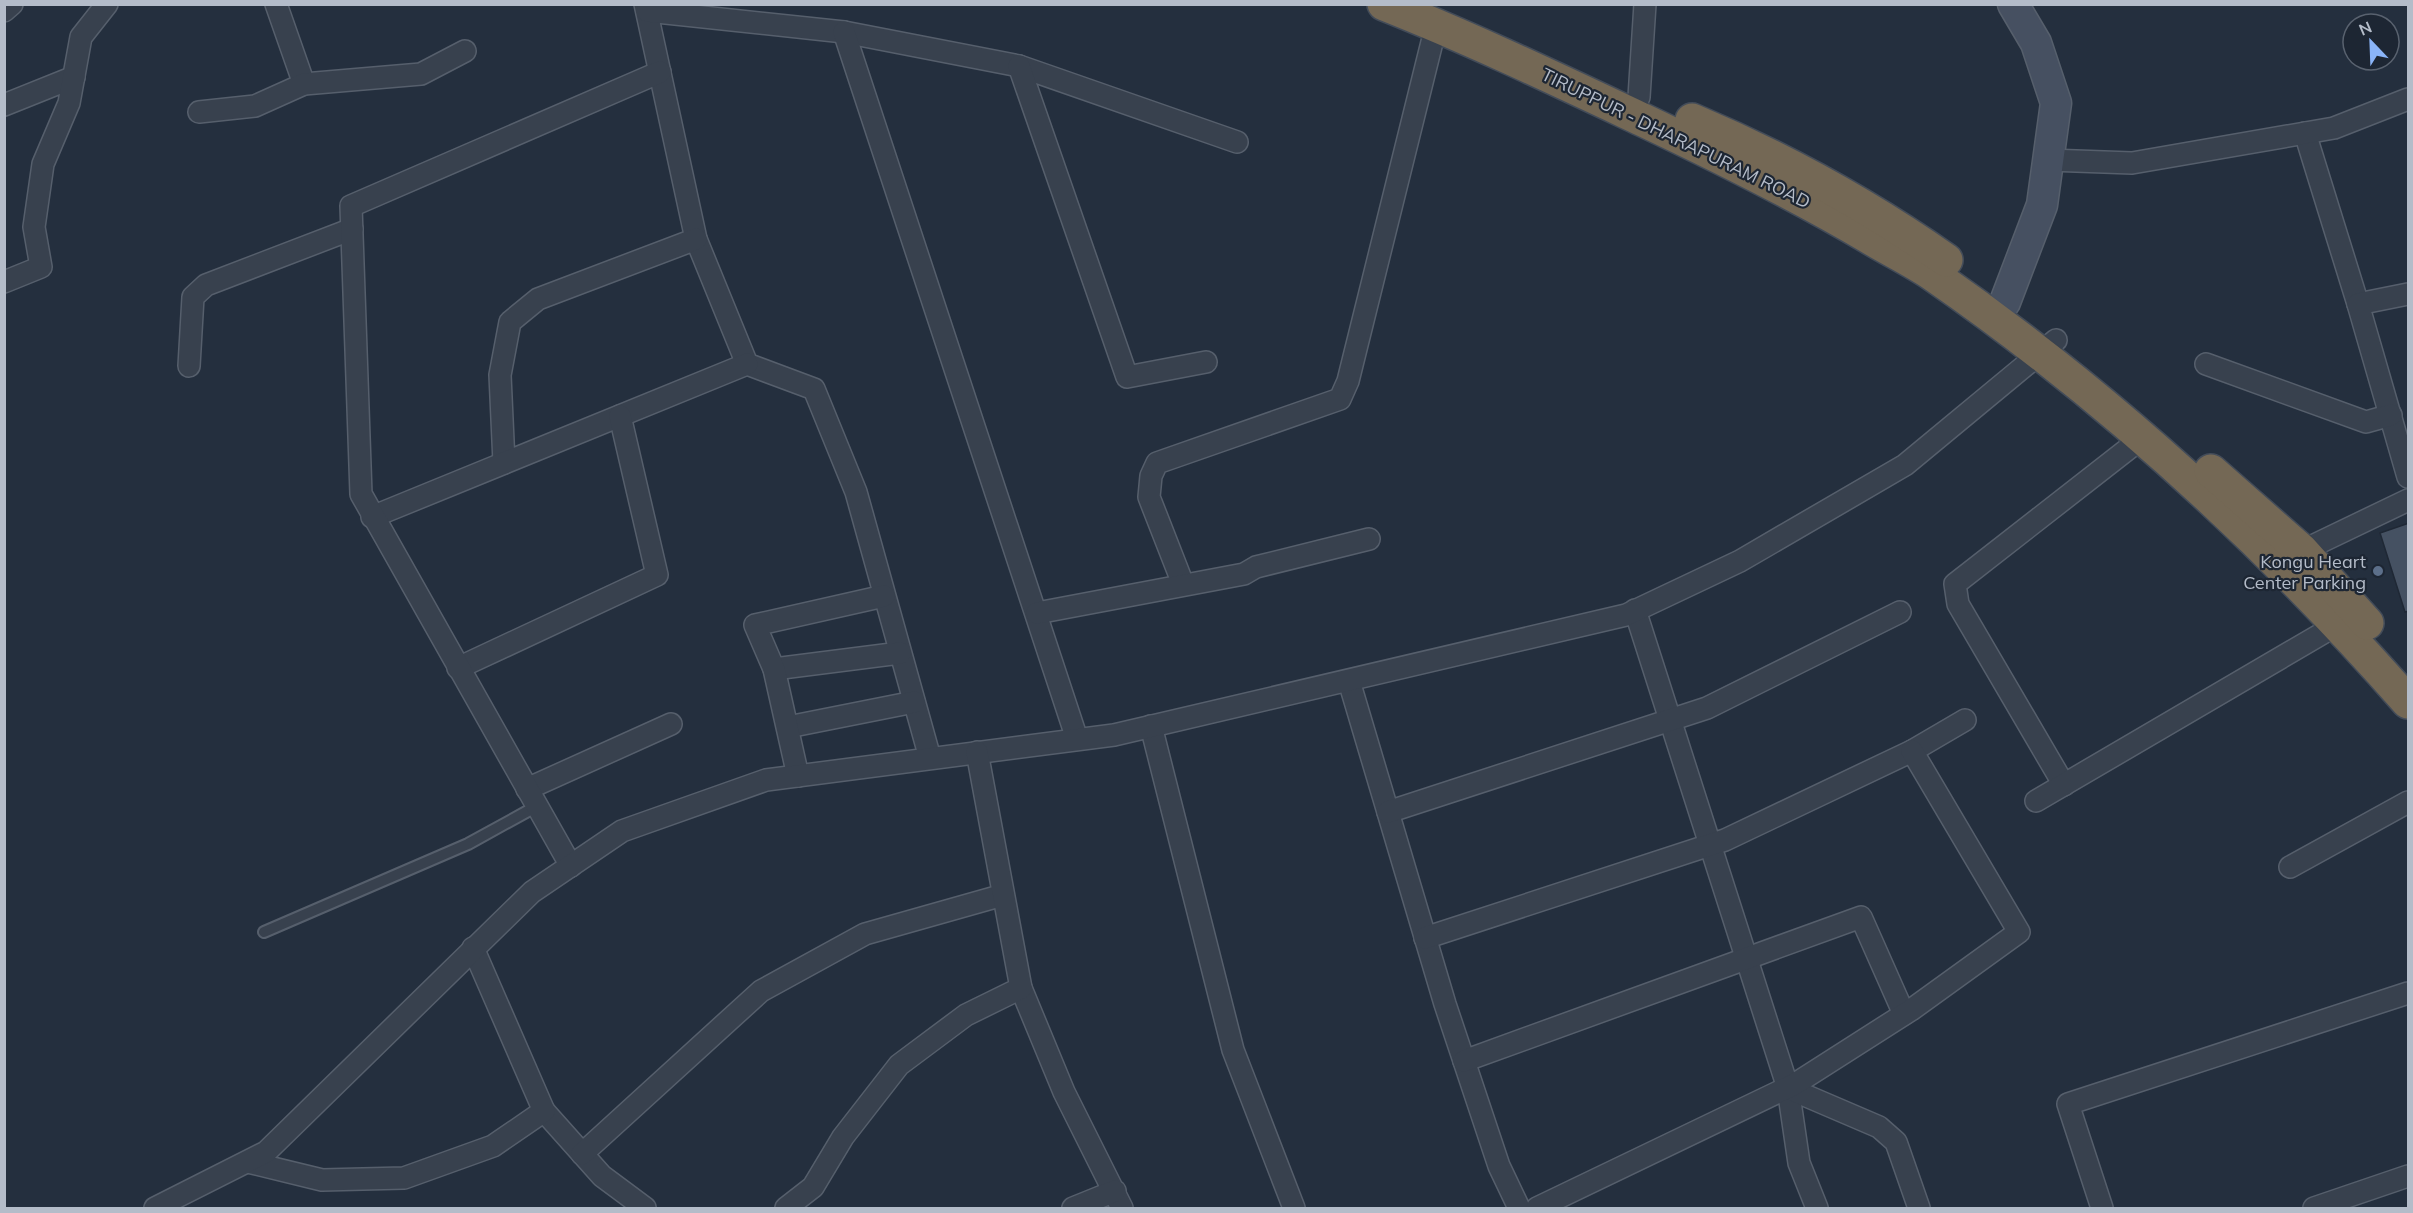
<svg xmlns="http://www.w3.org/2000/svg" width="2413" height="1213" font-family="Mulish,sans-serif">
<rect width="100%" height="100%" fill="#242f3e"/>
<path fill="#455162" stroke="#1f2835" stroke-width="1.5" d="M2409,523v88l-4,1 -25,-79z"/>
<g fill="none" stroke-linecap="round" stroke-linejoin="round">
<defs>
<path id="lane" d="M264,932l204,-88 69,-38"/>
<g id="street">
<path d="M276,4l28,80"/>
<path d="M645,4l51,235 51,125 67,25 42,103 74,266"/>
<path d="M4,11l8,-7"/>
<path d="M647,11l197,21 175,34 218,76"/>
<path d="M844,32l233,707"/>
<path d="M1019,66l108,311 79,-15"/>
<path d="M4,105l70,-28"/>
<path d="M199,112l56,-6 49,-22 117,-10 44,-23"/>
<path d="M1631,115l8,-18 6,-93"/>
<path d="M2305,133l53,171"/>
<path d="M2048,160l84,3 202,-35 74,-29"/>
<path d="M4,282l37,-15 -7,-40 9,-63 26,-61 12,-66 26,-33"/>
<path d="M2408,294l-50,10 50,173"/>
<path d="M2206,364l160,58 25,-7"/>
<path d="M189,366l4,-69 13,-12 146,-56"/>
<path d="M504,463l-4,-88 10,-53 28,-23 158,-60"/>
<path d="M372,517l375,-153"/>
<path d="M2302,551l106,-51"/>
<path d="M1183,584l-34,-87 2,-21 6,-13 183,-64 8,-18 88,-355"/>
<path d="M1635,610l153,478 11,75 18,45"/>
<path d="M1037,613l207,-39 12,-7 113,-28"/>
<path d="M458,668l199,-93 -37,-159"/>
<path d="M774,669l126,-16"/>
<path d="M1349,681l96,323 54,162 20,42"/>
<path d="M1151,726l82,324 61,158"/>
<path d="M788,727l126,-25"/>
<path d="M798,776l-24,-107 -19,-44 129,-29"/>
<path d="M2064,785l-106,-181 -3,-20 187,-146"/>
<path d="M527,789l144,-65"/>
<path d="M2036,801l311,-182"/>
<path d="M1388,812l319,-104 193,-96"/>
<path d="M571,866l-210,-372 -10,-288 309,-134"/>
<path d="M2290,867l118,-65"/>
<path d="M1425,938l300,-98 187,-89 53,-31"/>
<path d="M1021,988l43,104 58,116"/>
<path d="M1464,1061l397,-144 43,97"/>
<path d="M1788,1088l91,39 17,15 23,66"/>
<path d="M544,1111l58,65 43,32"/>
<path d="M582,1154l179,-163 104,-57 138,-39"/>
<path d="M248,1162l74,18 82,-2 89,-32 51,-35 -71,-163"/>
<path d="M155,1208l111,-56 266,-260 90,-61 144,-51 348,-45 512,-120 114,-54 165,-96 151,-125"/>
<path d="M786,1208l27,-21 30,-50 56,-72 67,-50 55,-27 -44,-236"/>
<path d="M1073,1208l42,-17"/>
<path d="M1537,1208l258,-124 116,-74 108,-78 -107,-181"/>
<path d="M2102,1208l-34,-104 340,-111"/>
<path d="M2314,1208l94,-32"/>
</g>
<path id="secondary" d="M1993,319l12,-17 37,-97 14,-102 -20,-60 -23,-39"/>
<g id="highway">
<path d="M1384,4c88,35 174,76 259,116 76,36 151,73 224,116 21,13 44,24 65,38 176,122 335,268 476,428"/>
<path d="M1692,120c90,38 174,84 254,140"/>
<path d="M2211,471l91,80 65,72"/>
</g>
</defs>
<use href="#lane" stroke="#565f6c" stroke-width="14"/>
<use href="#street" stroke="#565f6c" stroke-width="24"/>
<use href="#secondary" stroke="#565f6c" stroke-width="33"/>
<use href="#highway" stroke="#434c59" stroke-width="36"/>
<use href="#lane" stroke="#38414e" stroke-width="10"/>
<use href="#street" stroke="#38414e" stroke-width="21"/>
<use href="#secondary" stroke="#465061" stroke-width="30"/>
<use href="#highway" stroke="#746855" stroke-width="33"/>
</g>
<circle fill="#5c6f8a" stroke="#1d2633" stroke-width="2" cx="2378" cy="571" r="6"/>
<g text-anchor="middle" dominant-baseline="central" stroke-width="4.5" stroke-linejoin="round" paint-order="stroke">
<g font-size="18" fill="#b4bcc9" stroke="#1d2633">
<text transform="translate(1676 138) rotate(26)">TIRUPPUR - DHARAPURAM ROAD</text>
</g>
<g font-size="18" fill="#b4bcc9" stroke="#1d2633" text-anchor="end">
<text x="2366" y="561">Kongu Heart<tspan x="2366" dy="21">Center Parking</tspan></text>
</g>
</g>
<rect width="2413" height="1213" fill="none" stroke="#b4bcc9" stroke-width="12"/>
<g transform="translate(2371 42) rotate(337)"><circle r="28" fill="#1d2633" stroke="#59626f" stroke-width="1.5"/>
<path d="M0-4.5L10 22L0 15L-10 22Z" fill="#8ab4f8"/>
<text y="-9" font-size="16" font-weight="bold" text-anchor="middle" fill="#b4bcc9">N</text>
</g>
</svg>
